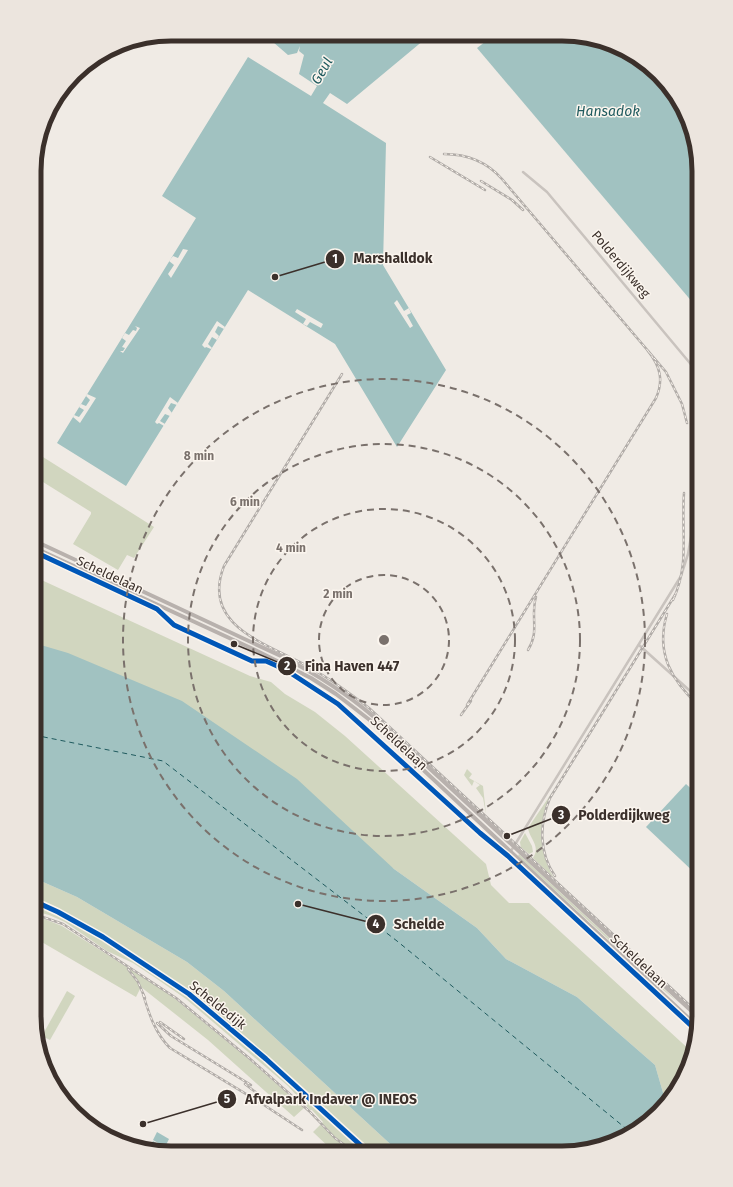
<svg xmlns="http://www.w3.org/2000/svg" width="733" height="1187" font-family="'Fira Sans',sans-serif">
<rect width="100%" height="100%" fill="#f0ebe5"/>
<g fill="#d1d6bf">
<path d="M35,452l119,75 -20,31 -7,-3 -9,15 -45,-26 18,-30v-2l-56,-35z"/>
<path d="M35,577l215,99 21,6 14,12 30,18 30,24 141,128 5,21 18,18h20l163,149 -3,16 -18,31 -5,4 -11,-38 -78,-68 -71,-38 -29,-31 -83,-59 -359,-226z"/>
<path d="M467,769l5,5 -3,4 14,8 3,28 -3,-16 -7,-10 4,-3 -6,-4 -2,5 -8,-11z"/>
<path d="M555,788c-18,29 -18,61 -1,90l-21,-20c8,-12 -3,-18 -5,-30z"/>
<path d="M525,833l7,13 1,6 -4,2 -7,-6 -1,1 -1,-7z"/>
<path d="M519,854l160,149 -18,-15 -143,-132z"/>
<path d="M34,878l43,19 110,65 37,29 176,162 -66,-1 -21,-20 10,-10 -11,-12h-2l-22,-24 -102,-87 -29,-20 -24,-16 -26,-12 -42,-29 -16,-7 -15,-4z"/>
<path d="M34,915l28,11 106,67 78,64 58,51 -10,9 -86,-77 -67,-53 -5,10 -96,-56 -4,6 -2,-1z"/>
<path d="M67,991l8,5 -25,44 -8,-4z"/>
</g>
<g fill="#a1c2c1">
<path d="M284,34h13l5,4 2,-4 126,1 -83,69 -17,-11 -7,10 63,40 -3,122 63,105 -49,77 -62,-103 -87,-54 -122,196 -69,-43 139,-225 -34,-22 86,-139 63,39 6,-10 -18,-12 5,-19 -5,-4 1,-5 -3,7 -9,2 -15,-13 2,-5z"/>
<path d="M494,35h86l65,27 44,57 10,52v139l-222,-262z"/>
<path d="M34,643l34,10 114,48 115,78 97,90 83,59 29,31 71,38 78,68 11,38 -52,40 -52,10h-162l-176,-162 -37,-29 -110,-65 -43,-19z"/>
<path d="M686,784l13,12v81l-53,-50z"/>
<path d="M157,1132l12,7 -4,8 -12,-7z"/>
<path d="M153,1141l14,8 -1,3h-11l-7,-4z"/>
</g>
<g fill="#f0ebe5">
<path d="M183,249l5,1 -17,28 -3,-4 6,-9 -5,-4 4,-5 5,2z"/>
<path d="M397,300l7,11 5,-3 2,5 -4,2 6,11 -3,2 -16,-25z"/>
<path d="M297,309l26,15 -2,4 -11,-6 -3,4 -4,-2 3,-5 -11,-7z"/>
<path d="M217,321l8,6 -1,2 -6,-3 -3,6 4,4 -2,4 -5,-3 -4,7 4,4 -1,1 -5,-2 -1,1 -3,-3z"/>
<path d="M135,326l5,2 -17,25 -3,-2h3l2,-3 -3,-1 4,-6 -4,-3 3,-5 4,2 4,-5 3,1 1,-3z"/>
<path d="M87,394l9,4 -16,25 -7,-6 1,-2 5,2 5,-7 -5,-3 2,-3 5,2 4,-6 -4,-4z"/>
<path d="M170,397l8,6 -1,2 -6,-2 -3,5 4,5 -2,3 -5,-2 -5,7 5,3 -1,2 -5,-3 -2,1 -2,-2z"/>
</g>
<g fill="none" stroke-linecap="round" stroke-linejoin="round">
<path stroke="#1f5a5e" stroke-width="1" stroke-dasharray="5 4" stroke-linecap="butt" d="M34,735l129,26 234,180 232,190"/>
<g stroke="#c9c3be" stroke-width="2.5">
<path d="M523,172l24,20 152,182"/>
<path d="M639,645l60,54"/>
<path d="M511,851l170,-275 7,-22 11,-64"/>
</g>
<path stroke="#c9c3be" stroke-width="3.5" d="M34,901l24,11 45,25 86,57 77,65 102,93"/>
<g stroke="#b8b1ad" stroke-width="4">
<path d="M35,541l248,116c33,17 63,36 91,60l325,301"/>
<path d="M35,548l218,101 58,29 25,16 35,27 327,306"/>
</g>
<defs>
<g id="rail">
<path d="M444,154c23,0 43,8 58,25l164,193 16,32 5,19"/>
<path d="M430,157l55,33"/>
<path d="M481,181l31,19 11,10"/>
<path d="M342,374l-118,192c-24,61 45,78 85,101 21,12 41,26 60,41l330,306"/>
<path d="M673,600c17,-36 8,-69 11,-107"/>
<path d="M667,614c-12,39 5,67 32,92"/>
<path d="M528,650c12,-19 2,-33 8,-53"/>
<path d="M467,705l189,-307c8,-18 4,-32 -8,-47"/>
<path d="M461,715l10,-14"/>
<path d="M555,876c-16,-23 -16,-52 -5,-78l125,-203"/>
<path d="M34,914l29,10 113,74 73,60 60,53 26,27 19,14"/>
<path d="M128,969l10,13 7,16"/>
<path d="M143,994c6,20 12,39 27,54l91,55 41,27"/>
<path d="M160,1022l24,17"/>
<path d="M157,1023l14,13 80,49"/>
<path d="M245,1084l22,17"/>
</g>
</defs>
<use href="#rail" stroke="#b1aca8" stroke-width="2.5"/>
<use href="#rail" stroke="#fbf5ee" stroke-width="1" stroke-dasharray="3" stroke-linecap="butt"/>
<defs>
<g id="cycleway">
<path d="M35,552l122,57 17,16 78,36h14l20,9 52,34 142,129 28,23 189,175"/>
<path d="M34,901l24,11 45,25 86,57 77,65 102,93"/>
</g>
</defs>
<use href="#cycleway" stroke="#fbf5ee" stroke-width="8"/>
<use href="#cycleway" stroke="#0057b8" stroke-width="5"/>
</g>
<g fill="none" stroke="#7a716c" stroke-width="2" stroke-dasharray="7 5">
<circle cx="384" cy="640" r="65"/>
<circle cx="384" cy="640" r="131"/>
<circle cx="384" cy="640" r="196"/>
<circle cx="384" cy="640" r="261"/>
</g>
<g text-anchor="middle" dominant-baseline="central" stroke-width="3" stroke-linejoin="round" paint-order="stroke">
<g font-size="13" fill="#3b302b" stroke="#fbf5ee">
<text transform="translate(621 264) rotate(50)">Polderdijkweg</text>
<text transform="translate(110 575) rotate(25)">Scheldelaan</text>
<text transform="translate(399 743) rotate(43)">Scheldelaan</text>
<text transform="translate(639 961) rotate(43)">Scheldelaan</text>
<text transform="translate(218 1005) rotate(39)">Scheldedijk</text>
</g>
<g font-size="14" font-style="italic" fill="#1f5a5e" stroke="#fbf5ee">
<text transform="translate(322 71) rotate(-60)">Geul</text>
<text x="608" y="111">Hansadok</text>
</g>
</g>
<path d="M0 0H733V1187H0ZM171 41H562A130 130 0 0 1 692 171V1016A130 130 0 0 1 562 1146H171A130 130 0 0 1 41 1016V171A130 130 0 0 1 171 41Z" fill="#ece5de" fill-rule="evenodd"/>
<path fill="none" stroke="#3b302b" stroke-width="5" d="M171 41H562A130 130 0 0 1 692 171V1016A130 130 0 0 1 562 1146H171A130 130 0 0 1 41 1016V171A130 130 0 0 1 171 41Z"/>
<circle cx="384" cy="640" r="6" fill="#7a716c" stroke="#fbf5ee" stroke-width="2"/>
<g font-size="12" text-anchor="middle" font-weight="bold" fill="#7a716c" stroke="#fbf5ee" stroke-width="3" stroke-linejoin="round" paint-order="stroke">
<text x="199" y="460">8 min</text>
<text x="245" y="506">6 min</text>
<text x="291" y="552">4 min</text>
<text x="338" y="598">2 min</text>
</g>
<path fill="none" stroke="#3b302b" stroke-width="1.5" d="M275 277L335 259M234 644L287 666M507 836L561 815M298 904L376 924M143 1124L227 1099"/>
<g fill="#3b302b" stroke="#fbf5ee" stroke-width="1.5">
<circle cx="275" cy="277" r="4"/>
<circle cx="234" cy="644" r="4"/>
<circle cx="507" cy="836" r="4"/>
<circle cx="298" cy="904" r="4"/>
<circle cx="143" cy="1124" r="4"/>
<circle cx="335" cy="259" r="10"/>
<circle cx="287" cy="666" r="10"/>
<circle cx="561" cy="815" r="10"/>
<circle cx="376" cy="924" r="10"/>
<circle cx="227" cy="1099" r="10"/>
</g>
<g font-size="12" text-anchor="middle" font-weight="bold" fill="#fff">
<text x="335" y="263">1</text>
<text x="287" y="670">2</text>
<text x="561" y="819">3</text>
<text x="376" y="928">4</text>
<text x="227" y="1103">5</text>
</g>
<g font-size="14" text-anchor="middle" font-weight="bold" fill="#3b302b" stroke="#fbf5ee" stroke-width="3" stroke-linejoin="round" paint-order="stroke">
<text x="393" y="263">Marshalldok</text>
<text x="352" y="671">Fina Haven 447</text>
<text x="624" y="820">Polderdijkweg</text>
<text x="419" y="929">Schelde</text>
<text x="331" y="1104">Afvalpark Indaver @ INEOS</text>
</g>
</svg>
